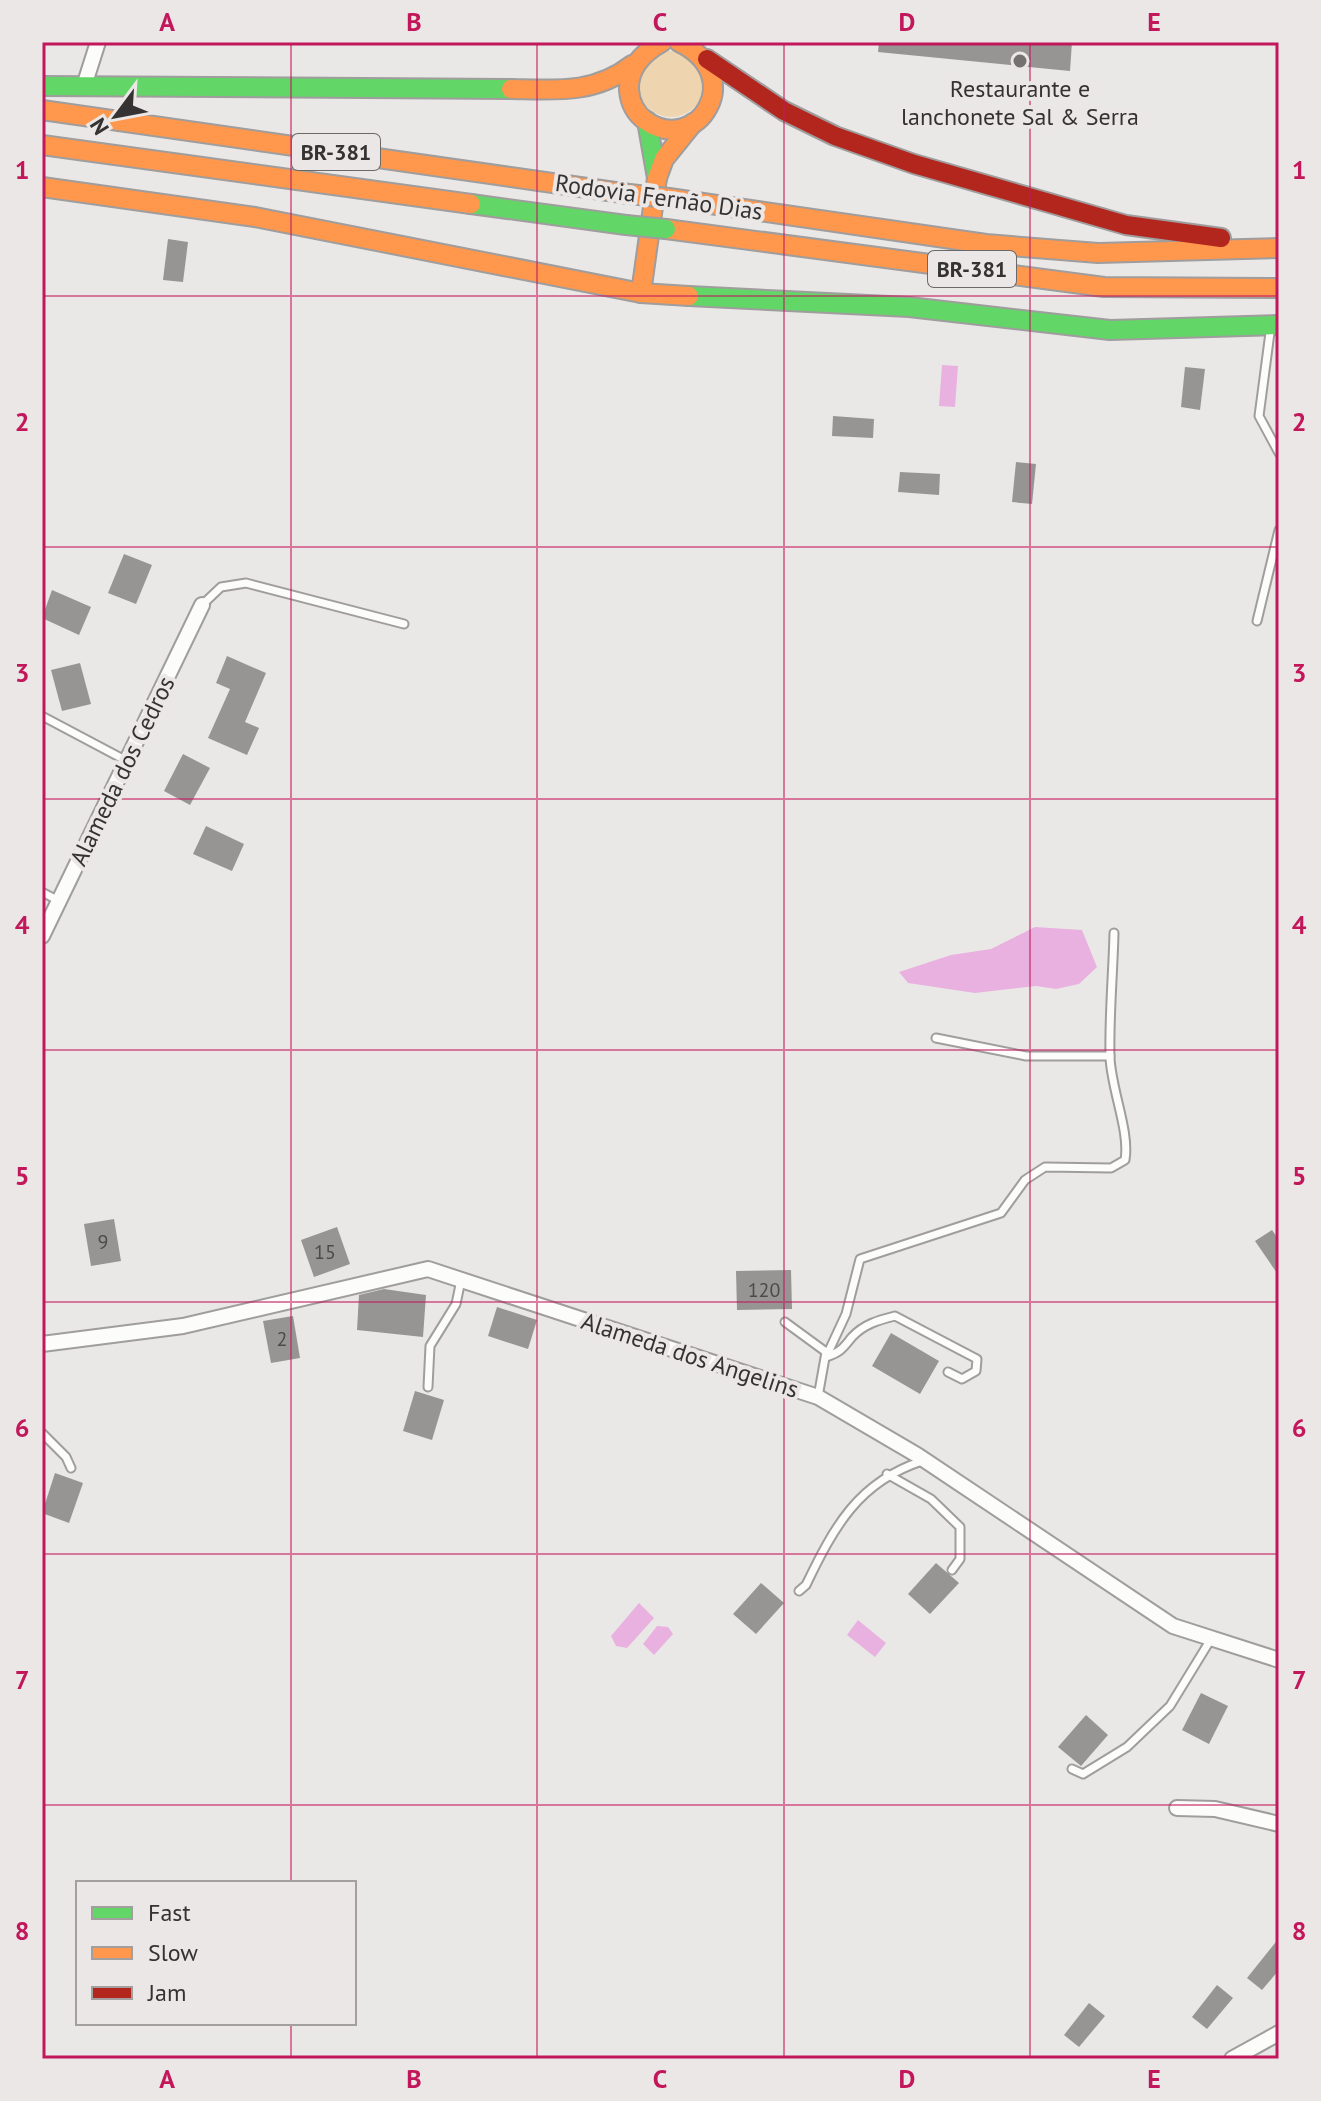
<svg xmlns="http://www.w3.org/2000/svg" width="1321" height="2101" font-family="'PT Sans',sans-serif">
<rect width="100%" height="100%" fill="#eae8e7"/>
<circle fill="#eed5af" cx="671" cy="84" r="33"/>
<g fill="#e9b1df">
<path d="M942,365l16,1 -3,41 -16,-1z"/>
<path d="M1035,927l47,3 15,37 -18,17 -23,5 -20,-3 -61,7 -67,-10 -9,-11 52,-17 40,-6z"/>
<path d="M639,1603l15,15 -27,30 -11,-2 -5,-10z"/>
<path d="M858,1620l28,23 -11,14 -28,-22z"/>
<path d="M657,1626l11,1 5,7 -19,21 -11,-11z"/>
</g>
<g fill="#969594">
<path d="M879,42h193l-2,29 -192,-19z"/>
<path d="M168,239l20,3 -5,40 -20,-2z"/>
<path d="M1185,367l20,2 -5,41 -19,-3z"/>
<path d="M833,416l41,3 -1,19 -41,-2z"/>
<path d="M1016,462l20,2 -4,40 -20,-2z"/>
<path d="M900,472l40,2 -1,21 -41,-3z"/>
<path d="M124,554l28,11 -16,39 -28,-11z"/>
<path d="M52,590l39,17 -12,28 -37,-17z"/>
<path d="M227,656l39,17 -21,49 14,6 -12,27 -39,-17 22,-49 -14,-6z"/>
<path d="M80,663l11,41 -29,7 -11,-41z"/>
<path d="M183,754l27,14 -20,37 -26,-14z"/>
<path d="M206,826l38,18 -12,27 -39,-17z"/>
<path d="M114,1219l7,42 -30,5 -7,-42z"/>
<path d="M337,1227l13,37 -36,13 -13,-37z"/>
<path d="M1272,1230l7,10v36l-24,-35z"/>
<path d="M791,1270l1,39 -55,1 -1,-39z"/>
<path d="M384,1289l42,6 -3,42 -66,-7 2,-35z"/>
<path d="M497,1307l40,13 -9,29 -40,-13z"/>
<path d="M293,1316l7,42 -29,5 -8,-42z"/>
<path d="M891,1333l48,28 -19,33 -48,-28z"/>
<path d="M415,1391l29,9 -12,40 -29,-9z"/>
<path d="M55,1473l28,10 -14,40 -27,-10z"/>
<path d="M936,1563l23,20 -29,31 -22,-20z"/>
<path d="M761,1583l23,20 -28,31 -23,-20z"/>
<path d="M1201,1693l27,13 -19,38 -27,-14z"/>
<path d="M1086,1715l22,20 -27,31 -23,-19z"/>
<path d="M1279,1938v32l-17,20 -15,-12z"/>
<path d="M1217,1985l16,13 -26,31 -15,-12z"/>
<path d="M1089,2003l16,13 -26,31 -15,-12z"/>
</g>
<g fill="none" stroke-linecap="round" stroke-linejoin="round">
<defs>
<g id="lane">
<path d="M1271,325l-12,91 20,37"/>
<path d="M202,605l19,-18 25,-4 158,41"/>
<path d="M1257,621l22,-91"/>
<path d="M42,716l85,45"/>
<path d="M42,892l17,9"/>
<path d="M936,1038l90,18h84"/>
<path d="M785,1322l41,30 -8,45"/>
<path d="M826,1357l20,-43 14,-55 141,-46 24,-33 20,-13 66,1 14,-8c5,-29 -14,-71 -15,-103 -1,-41 3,-83 4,-124"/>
<path d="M826,1357c15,-5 17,-9 26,-20 12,-13 27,-17 43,-21l82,43 -1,12 -14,8 -14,-7"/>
<path d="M428,1387l2,-41 26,-42 5,-24"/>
<path d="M42,1433l24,24 5,11"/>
<path d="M887,1474l44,25 29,28v32l-8,11"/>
<path d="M799,1591l7,-6c28,-58 52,-103 116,-124"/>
<path d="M1072,1769l11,5 44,-27 43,-41 41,-67"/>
</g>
<g id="street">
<path d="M84,86l14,-44"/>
<path d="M42,936l160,-331"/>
<path d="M42,1344l141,-18 245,-57 390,128 99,58 256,171 106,34"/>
<path d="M1177,1808l38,1 64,15"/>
<path d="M1232,2059l47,-26"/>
</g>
<g id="fast">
<path d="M42,86l469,3"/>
<path d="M647,121l10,57"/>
<path d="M471,204l155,21"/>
<path d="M689,296l220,11 201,23 169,-5"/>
</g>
<g id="slow">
<path d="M662,42c-18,10 -34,25 -33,48 1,13 7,24 17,31 51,35 103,-45 33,-79"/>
<path d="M511,89c45,1 84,5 121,-24"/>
<path d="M42,110l587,84"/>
<path d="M42,145l429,59"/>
<path d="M42,187l213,30 386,76 48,3"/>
<path d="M669,198l317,46 112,9 181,-5"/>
<path d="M666,229l438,58 175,1"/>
<path d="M641,293l16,-115 7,-19 29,-36"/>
</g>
<path id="jam" d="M707,59l77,52 51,25 79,28 212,61 95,13"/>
</defs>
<use href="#lane" stroke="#9f9d9d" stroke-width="11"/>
<use href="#street" stroke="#9f9d9d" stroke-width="18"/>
<use href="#fast" stroke="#9f9d9d" stroke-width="22"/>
<use href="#slow" stroke="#9f9d9d" stroke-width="22"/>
<use href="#jam" stroke="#9f9d9d" stroke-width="22"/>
<use href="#lane" stroke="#fcfcfb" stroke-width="7"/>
<use href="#street" stroke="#fcfcfb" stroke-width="14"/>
<use href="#fast" stroke="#63d668" stroke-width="18"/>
<use href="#slow" stroke="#ff974d" stroke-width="18"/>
<use href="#jam" stroke="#b3261e" stroke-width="18"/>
<defs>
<path id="fast-bridge" d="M626,225l40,4"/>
<path id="slow-bridge" d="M629,194l40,4"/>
</defs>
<use href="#fast-bridge" stroke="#9f9d9d" stroke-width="22" stroke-linecap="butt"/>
<use href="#slow-bridge" stroke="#9f9d9d" stroke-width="22" stroke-linecap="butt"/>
<use href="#fast-bridge" stroke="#63d668" stroke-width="18"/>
<use href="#slow-bridge" stroke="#ff974d" stroke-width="18"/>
</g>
<path fill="none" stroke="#c2185b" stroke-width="2" stroke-opacity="0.55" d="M291,42v1841M537,42v2017M784,42v2017M1030,42v2017M42,296h1237M42,547h1237M42,799h1237M42,1050h1237M42,1302h1237M42,1554h1237M42,1805h1237M291,2023v36"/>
<circle fill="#747271" stroke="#ebe7e6" stroke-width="3" cx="1020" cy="61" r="8"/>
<g text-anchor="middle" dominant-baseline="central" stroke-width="8" stroke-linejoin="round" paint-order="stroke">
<g font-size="20" fill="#4c4b4a">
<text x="103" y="1242">9</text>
<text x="325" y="1252">15</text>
<text x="764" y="1290">120</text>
<text x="282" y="1339">2</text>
</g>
<g fill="#ebe7e6" stroke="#6b6868" stroke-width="2">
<rect x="292" y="134" width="88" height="36" rx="6"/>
<rect x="928" y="251" width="88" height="36" rx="6"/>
</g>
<g font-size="22" font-weight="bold" fill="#343232">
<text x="336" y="152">BR-381</text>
<text x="972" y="269">BR-381</text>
</g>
<g font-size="24" fill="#343232" stroke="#ebe7e6">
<text x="1020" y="88">Restaurante e<tspan x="1020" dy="28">lanchonete Sal &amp; Serra</tspan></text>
</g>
<g font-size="24" fill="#343232" stroke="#ebe7e6">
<text transform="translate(659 197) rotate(8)">Rodovia Fernão Dias</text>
<text transform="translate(122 771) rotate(-64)">Alameda dos Cedros</text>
<text transform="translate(690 1355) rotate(18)">Alameda dos Angelins</text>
</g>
</g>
<rect width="1321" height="2101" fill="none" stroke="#ebe7e6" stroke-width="88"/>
<rect x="76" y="1881" width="280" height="144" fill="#ebe7e6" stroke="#a29f9e" stroke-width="2"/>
<rect x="92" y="1907" width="40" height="12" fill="#63d668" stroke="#a29f9e" stroke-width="2"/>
<text x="148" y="1921" font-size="24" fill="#343232">Fast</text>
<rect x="92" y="1947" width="40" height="12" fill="#ff974d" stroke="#a29f9e" stroke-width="2"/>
<text x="148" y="1961" font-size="24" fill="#343232">Slow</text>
<rect x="92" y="1987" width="40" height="12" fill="#b3261e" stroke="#a29f9e" stroke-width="2"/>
<text x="148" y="2001" font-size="24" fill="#343232">Jam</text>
<g transform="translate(116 116) rotate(238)" stroke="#ebe7e6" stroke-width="6" paint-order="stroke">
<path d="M0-6L14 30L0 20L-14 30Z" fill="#343232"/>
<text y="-12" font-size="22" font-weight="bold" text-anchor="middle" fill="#343232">N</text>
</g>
<rect x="44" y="44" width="1233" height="2013" fill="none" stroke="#c2185b" stroke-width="3"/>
<g font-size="26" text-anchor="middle" font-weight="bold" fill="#c2185b">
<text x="167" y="31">A</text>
<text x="414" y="31">B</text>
<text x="660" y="31">C</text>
<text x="907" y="31">D</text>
<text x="1154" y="31">E</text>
<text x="22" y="179">1</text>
<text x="1299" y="179">1</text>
<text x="22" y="431">2</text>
<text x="1299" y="431">2</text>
<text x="22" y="682">3</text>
<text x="1299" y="682">3</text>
<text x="22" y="934">4</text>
<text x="1299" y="934">4</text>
<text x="22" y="1185">5</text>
<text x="1299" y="1185">5</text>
<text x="22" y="1437">6</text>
<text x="1299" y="1437">6</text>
<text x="22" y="1689">7</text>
<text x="1299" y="1689">7</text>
<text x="22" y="1940">8</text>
<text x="1299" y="1940">8</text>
<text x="167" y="2088">A</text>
<text x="414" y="2088">B</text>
<text x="660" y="2088">C</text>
<text x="907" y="2088">D</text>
<text x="1154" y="2088">E</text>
</g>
</svg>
